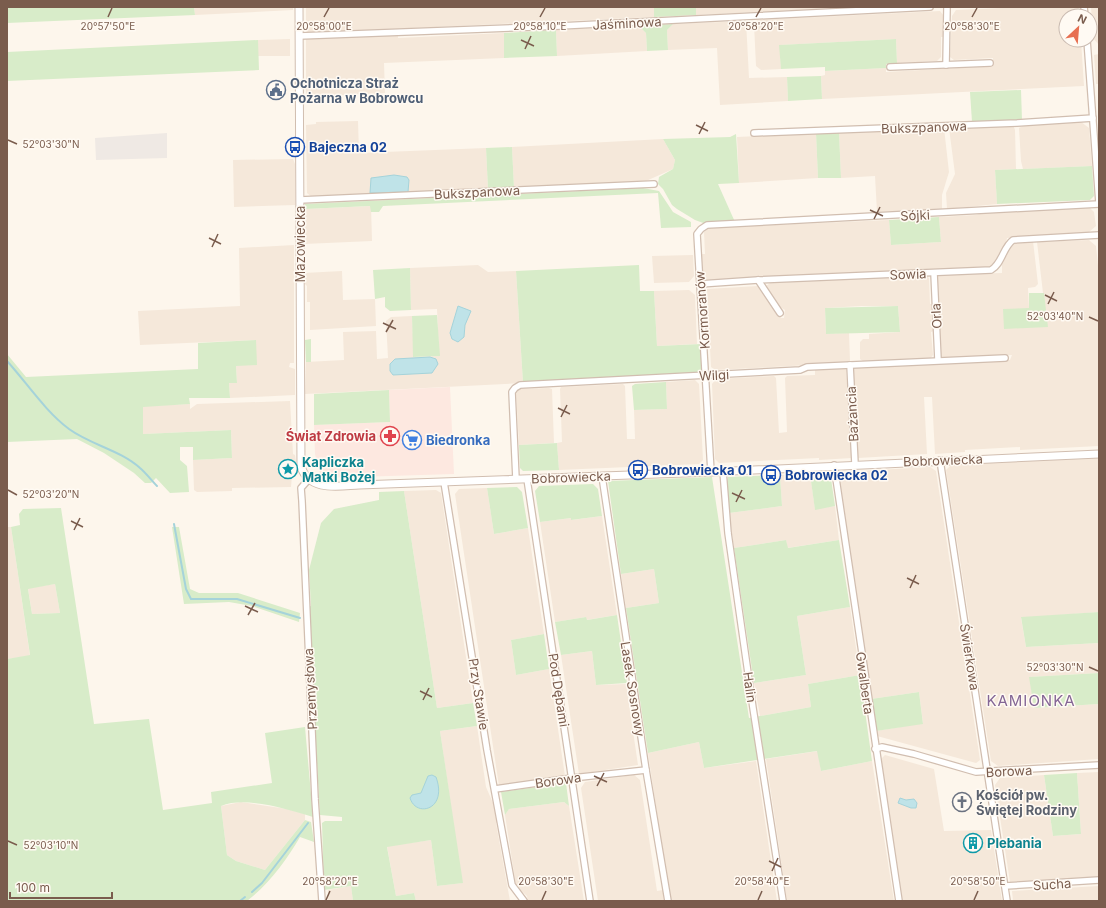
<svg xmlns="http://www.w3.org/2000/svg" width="1106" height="908" font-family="Inter,sans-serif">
<rect width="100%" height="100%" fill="#fdf6ec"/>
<g fill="#f5e8da">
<path d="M194,7h99v3l-98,5z"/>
<path d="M306,7h348v10l-348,16z"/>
<path d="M696,7h160l-160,8z"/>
<path d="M1025,7h51l3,2v7h-13v24h15l3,46 -262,13 -1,-23 4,-1v-4l61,-3v4l107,-6v-8l-39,2 -4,-3 2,-41 4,-6z"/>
<path d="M1091,7h8v38l-6,-7z"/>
<path d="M940,11l4,5 -1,21h-2v20l-4,4 -40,2 -1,-24 -116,6 1,24 -20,1 -5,-4 -2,-42 4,-4z"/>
<path d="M746,21l3,57 38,-1 1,24 -68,4 -3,-57 -49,2 -1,-20 6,-6z"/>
<path d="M639,26l7,7 1,18 -90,5 -1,-26z"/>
<path d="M398,33v5l106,-5v25l-120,5 1,30 -79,4v-59z"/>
<path d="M290,39v17h-32v-16z"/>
<path d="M1099,54v30h-3l-2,-29z"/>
<path d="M358,121l1,32 127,-5 2,41 -175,9 -6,-5 -1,-68 10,-1v-2z"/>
<path d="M1081,122l8,6 3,38 -69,3 -2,-8 -2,-33 6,-3z"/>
<path d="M1013,125l2,5 1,39 -21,1 2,34 -50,5 -1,-16 9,-19 -6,-46z"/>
<path d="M944,128l5,44 -7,23v14l-65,3 -2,-36 -34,2 -2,-46z"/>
<path d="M816,133l2,45 -79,5 -2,-46z"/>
<path d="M663,139l12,21 -2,9 -27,12 -132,7 -2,-41z"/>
<path d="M293,159l2,5v41l-61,2 -1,-47z"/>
<path d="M371,206l1,35 -68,3 1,-35z"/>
<path d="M1090,208l4,4 2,14 -7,6v2l-82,4 -1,5 -15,26 -288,11 -2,-26h4l-1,-22 4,-4 181,-8 2,25 50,-3 -2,-25 37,-2 6,-2z"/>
<path d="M1089,240l7,6 3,29v171l-79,4v-3l-55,3v2l-30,2 -3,-57h-8l3,57 -69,4 -5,-91 157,-7 2,-5 -69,3 -3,-2 -4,-81 66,-2v-11l10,-19 21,-2 5,43 -3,3 -7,1 1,20 18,19 -10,-85z"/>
<path d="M294,245v118h-4l-1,4 6,2v26l-65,3 -1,-15h8l-1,-17 20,-26 -116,5 -2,-34 102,-5 -1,-58z"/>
<path d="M693,255l1,21 -5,6 -35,1 -2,-27z"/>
<path d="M478,265l10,7 28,-1 7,112 -218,11 1,-32 38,-2 -1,-28 33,-1 1,28 11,-1 -2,-37 5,-4 21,-1 2,41 25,-1 -2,-47 -26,1 -1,-42z"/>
<path d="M342,271l1,29 32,-1 1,27 -66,4v-28h-3v-16l-2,-2 -1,-11z"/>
<path d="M925,275l4,3 1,26h3l1,27 -3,1 2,23 -3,4 -66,3 -4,-3v-17l3,-3h6v-5l31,-2 -2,-26h-36l-37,2 1,26 23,-1 1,28 -2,2 -133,7 -4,-3 -4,-78 51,-3 23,32h3l1,-8 -5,-3 -15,-20 5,-4z"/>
<path d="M689,290l6,5 2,49 -40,2 -3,-55z"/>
<path d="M815,369h31l6,89 -33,2v-2l-100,5 -4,-4 -3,-75 4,-5 58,-3 2,2 3,55 8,-1 -2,-54 2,-2 28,-1z"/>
<path d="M695,380l4,4 4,76 -4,4 -140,6 -2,-27 5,-1 -2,-53 1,-2 62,-3 2,2 2,53h8l-1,-29 33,-1 -1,-27z"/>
<path d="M549,388l3,1 2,54 -35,2 -3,-53 2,-3z"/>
<path d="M290,401l3,53 2,1 1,7 -3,1 -2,24 -59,1v3l-35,1 -3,-2 -1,-30 39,-2 -1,-28 -88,4v-28l47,-2v5l7,-5z"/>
<path d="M1099,457v155l-78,6 5,29 73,-4v30l-69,4 4,31 65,-4v55l-101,7 -7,-5 -45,-291 5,-5z"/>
<path d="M930,467l6,4 44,289 -4,3 -99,-27 -1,-5 47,-8 -4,-31 -48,7 -33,-222 3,-5z"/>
<path d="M810,474l5,35 20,-3 4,34 -52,8 -1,-8 -52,8 -5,-35 53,-7 -2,-31z"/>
<path d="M487,488l7,46 34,-6 16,106 -33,6 5,35 33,-6 16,107 -66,10 -44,-292 4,-5z"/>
<path d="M436,490l5,3 32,210 -36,5 -33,-217z"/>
<path d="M602,516l15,99 -31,5v-3l-31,5 -15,-100 31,-4 1,2z"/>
<path d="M7,517l1,10h3l19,129 -23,3z"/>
<path d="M654,569l5,34 -33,5 -5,-34z"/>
<path d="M55,584l5,29 -28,1 -4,-26z"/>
<path d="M850,607l10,68 -52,9 3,23 -51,9 -6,-33 52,-8 -9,-59z"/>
<path d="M592,651l4,34 30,-1 12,81 -59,9 -18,-119z"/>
<path d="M477,726l9,61 10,23 2,12 -2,1 14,78h-94l-2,-8 -18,3 -9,-50 44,-6 6,46 25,-3 -22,-152z"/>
<path d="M699,742l5,26 52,-7 21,140h-107l-22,-148z"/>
<path d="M818,751l3,20 51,-10 22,140h-107l-21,-142z"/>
<path d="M885,755l49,14 10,62 47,-1 11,71h-100l-21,-142z"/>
<path d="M1099,772v105l-89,5 -15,-97 5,-7 44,-3 9,61 28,-2 -4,-61z"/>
<path d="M634,775l6,5 17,111 6,-1 1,11h-66l-17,-113 4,-6z"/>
<path d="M241,802l46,7 18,5v6l-40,50 -29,-9 -9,-6 -6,-49z"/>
<path d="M564,802l5,4 15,95h-56l-1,-5 -11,-10 -11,-71 4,-6z"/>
<path d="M351,886l2,15h-25v-11z"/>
<path d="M1099,886v15h-86l-1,-10z"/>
</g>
<path fill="#fde8e0" d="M450,387l4,87 -130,4 -4,-4 -5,-20 -1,-29 76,-3 -1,-32z"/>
<path fill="#efe9e4" d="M167,133v25l-71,2 -1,-22z"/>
<g fill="#d8ecc9" fill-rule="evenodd">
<path d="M7,7h187l1,8 -188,8z"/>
<path d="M654,7h42v8l-42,2z"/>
<path d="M673,24l-6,6 1,20 -21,1 -1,-18 -7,-7z"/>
<path d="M556,30l1,26 -53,2v-25z"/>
<path d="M896,39l1,24 -11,1v4l-61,3v-4l-44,2 -2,-24z"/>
<path d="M258,40l1,30 -252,11v-29z"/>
<path d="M821,76l1,23 -34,2 -1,-24z"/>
<path d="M1021,90l1,30 -50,2 -2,-30z"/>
<path d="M839,132l2,46h-23l-2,-45z"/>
<path d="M736,134l3,49 -21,1 17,38 -29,2 -11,-4 -18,-11 -5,-4 -9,-16 -5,-5 1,-7 14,-8 2,-9 -12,-21 67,-2z"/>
<path d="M512,147l2,41 -26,1 -2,-41z"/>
<path d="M1092,166l2,30 -4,4 -93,4 -2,-34z"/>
<path d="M643,188l16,3 14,21 18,10v5l-30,1 -3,-35 -275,13 -4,6h-8l-1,-6 -65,3v-5z"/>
<path d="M939,217l2,25 -50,3 -2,-25z"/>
<path d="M639,265l1,26h14l3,55 44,-2 2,31 -180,8 -7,-112z"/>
<path d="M410,268l1,42 -21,1 -5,-4v-10l-10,2 -2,-29z"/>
<path d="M1029,293h15l4,34 -44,2 -1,-20 26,-1z"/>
<path d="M898,306l2,26 -74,2 -1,-26z"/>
<path d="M437,315l3,41 -27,1 -1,-41z"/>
<path d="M311,339v23h-5l-1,-22z"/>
<path d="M256,340l1,25 -21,1 1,17h-8l1,15h-41l1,6 -47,3v27l88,-4 1,28 -39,2v-13h-13v13l7,6 2,26 -19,1 -14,-15 -5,5h-6l-11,-10 -30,-20 -27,-14 -70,3v-88l19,23 172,-8v-26z"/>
<path d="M666,382l1,27 -33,1 -2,-24 3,-2z"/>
<path d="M389,390l1,32 -76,3v-31z"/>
<path d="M557,443l2,27 -36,1 -3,-3 -1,-23z"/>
<path d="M830,472l5,34 -20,4 -5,-36z"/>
<path d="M780,475l2,31 -53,7 -3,-26 2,-10z"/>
<path d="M712,477l37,241 62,-11 -3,-23 52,-9 12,86 -51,10 -4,-20 -113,17 -5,-26 -51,11 -22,-145 33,-5 -5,-34 -33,5 -13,-93z"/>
<path d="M593,484l5,5 4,27 -31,4v-2l-31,4 -5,-31 4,-5z"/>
<path d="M517,487l5,5 6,36 -34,6 -7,-46z"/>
<path d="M404,491l33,217 36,-5 4,23 -37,5 23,152 -26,3 -6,-46 -44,7 9,49 18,-3 2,8h-63l-2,-15 -27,4 -2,-67 3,-2h17v-4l-22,-2 -12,-208 3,-1 -2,-36 12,-47 13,-14 45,-9v-8z"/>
<path d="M61,508l33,216 55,-5 14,91 49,-7 -1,-11 61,-9 -7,-50 40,-6 8,90c-26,-8 -67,-21 -92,-11l6,49 9,6 29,9 40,-50 6,2 3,20 -14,-5c-14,24 -31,47 -53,64h-240v-242l23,-4 -19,-128 9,-2 -1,-11 4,-5zM55,584l5,29 -28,1 -4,-25z"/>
<path d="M172,527h7l11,62 9,4h39l62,20 -1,9 -47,-16 -23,-4 -45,2z"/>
<path d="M786,540l2,8 51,-8 11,67 -53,9 9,59 -52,8 -20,-135z"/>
<path d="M1099,612v31l-73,4 -5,-30z"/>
<path d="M617,615l10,68 -31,2 -4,-34 -31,4 -6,-33 31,-5 1,3z"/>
<path d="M544,634l5,35 -33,6 -5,-35z"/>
<path d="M1099,673v31l-65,4 -5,-31z"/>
<path d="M919,692l4,32 -47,7 -5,-32z"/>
<path d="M1077,773l4,61 -28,2 -9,-61z"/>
<path d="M566,783l3,23 -5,-4 -55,7 -4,6 -4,-23z"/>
</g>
<g fill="#bfe3e8" stroke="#a5d3da">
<path d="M394,175l13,2 2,3 -1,12 -38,1 1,-15z"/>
<path d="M458,306l13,5 -6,14 -1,12 -6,5 -6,-3 -2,-6z"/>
<path d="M430,357l6,2 2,5 -6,9 -39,2 -3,-4v-7l5,-5z"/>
<path d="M432,775l4,2c12,33 -20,41 -26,21l2,-3 9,-2 7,-17z"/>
<path d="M900,798l6,2 8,-1 3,4 -1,5h-5l-13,-5z"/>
</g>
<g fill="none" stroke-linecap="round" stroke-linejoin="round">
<g stroke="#a5d3da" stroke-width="2">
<path d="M7,361c20,22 38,50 62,68 22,16 51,21 71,39 6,5 11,12 17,18"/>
<path d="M174,524l12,65 5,10h46l63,19"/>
<path d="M252,892l10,-9 46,-60"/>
<path d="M240,901l5,-4"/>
</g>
<defs>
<g id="minor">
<path d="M1084,7l1,9"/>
<path d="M299,36l261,-10 370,-19"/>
<path d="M1087,40l12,163"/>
<path d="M946,65l1,-58"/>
<path d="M890,67l100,-4"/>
<path d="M754,133l263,-10 76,-5"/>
<path d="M300,200l354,-16"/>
<path d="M934,273l4,87"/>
<path d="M758,280l22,33"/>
<path d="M700,284l58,-4 233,-10c11,-6 12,-23 22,-30l86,-5"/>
<path d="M850,365l5,99"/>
<path d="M940,460l67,441"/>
<path d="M834,465l65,436"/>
<path d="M723,471l5,62 25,175 30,193"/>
<path d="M711,472l-14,-238 4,-5 6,-4 392,-21"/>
<path d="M602,476l44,294 22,131"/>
<path d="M309,479l-8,9 1,13 13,298 7,102"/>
<path d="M516,479l-4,-87 3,-4 5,-3 280,-15 7,-3 198,-9"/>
<path d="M527,479l63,422"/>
<path d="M444,482l43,268 25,135 12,16"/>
<path d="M875,749l7,-2 32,7 62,18 123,-7"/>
<path d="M495,789l77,-11 74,-8"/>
<path d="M1005,886l94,-6"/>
</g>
<path id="tertiary" d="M299,7l2,460c9,25 37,19 58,18l352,-13 388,-18"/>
</defs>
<use href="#minor" stroke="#d1beb0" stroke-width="8"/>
<use href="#tertiary" stroke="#d1beb0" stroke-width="9"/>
<use href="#minor" stroke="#fff" stroke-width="5.5"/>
<use href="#tertiary" stroke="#fff" stroke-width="7"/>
</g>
<path fill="none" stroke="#7a5c4d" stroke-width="1.5" d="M108,17l4,-9M324,17l5,-9M540,17l5,-9M756,17l5,-9M972,17l5,-9M521,40l13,6M525,49l6,-13M696,125l12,6M699,134l6,-12M8,140l9,4M870,210l13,6M874,219l6,-12M209,238l12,6M212,247l6,-13M1045,295l12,6M1048,304l6,-12M1089,317l9,4M383,323l13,6M386,332l7,-12M558,408l12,6M561,417l6,-12M8,490l9,5M732,493l13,6M736,502l6,-12M71,521l12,6M74,530l6,-12M907,578l12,6M910,588l6,-13M245,606l13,6M248,615l7,-12M1089,667l9,4M420,691l12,6M423,700l6,-12M594,776l13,6M597,786l7,-13M8,841l9,4M769,861l12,6M772,871l6,-13M326,900l4,-9M542,900l4,-9M758,900l4,-9M974,900l4,-9"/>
<defs>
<symbol id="civic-ring" viewBox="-11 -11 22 22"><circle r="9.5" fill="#fffaf3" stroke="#5c6f8a" stroke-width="1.5"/><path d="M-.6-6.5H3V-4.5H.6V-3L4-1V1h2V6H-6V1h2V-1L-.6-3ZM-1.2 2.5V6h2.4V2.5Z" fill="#5c6f8a"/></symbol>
<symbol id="bus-ring" viewBox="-11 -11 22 22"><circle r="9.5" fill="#fffaf3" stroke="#1a4fb4" stroke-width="1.5"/><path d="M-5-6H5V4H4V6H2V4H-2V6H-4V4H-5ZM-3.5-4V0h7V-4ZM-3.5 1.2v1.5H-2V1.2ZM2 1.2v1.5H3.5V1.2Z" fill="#1a4fb4"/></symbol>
<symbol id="pharmacy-ring" viewBox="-11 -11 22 22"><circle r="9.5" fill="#fffaf3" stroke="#e0444e" stroke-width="1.5"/><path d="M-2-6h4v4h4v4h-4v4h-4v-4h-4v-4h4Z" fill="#e0444e"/></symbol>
<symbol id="supermarket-ring" viewBox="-11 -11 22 22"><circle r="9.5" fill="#fffaf3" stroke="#3f7fe0" stroke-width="1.5"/><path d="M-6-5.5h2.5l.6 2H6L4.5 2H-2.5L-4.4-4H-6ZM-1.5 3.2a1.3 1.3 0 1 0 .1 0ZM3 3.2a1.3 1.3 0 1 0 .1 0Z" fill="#3f7fe0"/></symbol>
<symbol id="sight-ring" viewBox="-11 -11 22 22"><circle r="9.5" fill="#fffaf3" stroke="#0f9aa8" stroke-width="1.5"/><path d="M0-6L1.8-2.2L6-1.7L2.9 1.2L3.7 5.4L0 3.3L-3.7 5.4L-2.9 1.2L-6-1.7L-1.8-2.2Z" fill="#0f9aa8"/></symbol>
<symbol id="church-ring" viewBox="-11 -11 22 22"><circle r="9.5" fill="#fffaf3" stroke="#6b7280" stroke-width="1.5"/><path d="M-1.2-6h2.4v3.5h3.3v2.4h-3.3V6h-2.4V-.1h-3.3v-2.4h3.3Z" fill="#6b7280"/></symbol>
<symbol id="building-ring" viewBox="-11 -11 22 22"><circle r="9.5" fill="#fffaf3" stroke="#0f9aa8" stroke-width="1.5"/><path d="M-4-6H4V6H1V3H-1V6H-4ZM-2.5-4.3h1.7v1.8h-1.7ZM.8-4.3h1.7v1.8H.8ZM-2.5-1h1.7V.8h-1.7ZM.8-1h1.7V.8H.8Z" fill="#0f9aa8"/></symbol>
</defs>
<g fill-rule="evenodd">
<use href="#civic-ring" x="265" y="79" width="22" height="22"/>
<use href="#bus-ring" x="284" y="136" width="22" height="22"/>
<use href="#pharmacy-ring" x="379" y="425" width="22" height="22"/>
<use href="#supermarket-ring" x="401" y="429" width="22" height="22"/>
<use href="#sight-ring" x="277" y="458" width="22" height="22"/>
<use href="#bus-ring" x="627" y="459" width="22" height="22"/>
<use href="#bus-ring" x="760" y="464" width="22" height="22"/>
<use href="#church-ring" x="951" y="791" width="22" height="22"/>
<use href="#building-ring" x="962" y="832" width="22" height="22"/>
</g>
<g text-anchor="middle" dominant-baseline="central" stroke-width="3" stroke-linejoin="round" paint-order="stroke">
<g font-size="13" fill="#7a5c4d" stroke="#fffaf3">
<text transform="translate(627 23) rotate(-3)">Jaśminowa</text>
<text transform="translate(924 127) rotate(-2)">Bukszpanowa</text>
<text transform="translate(477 192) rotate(-3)">Bukszpanowa</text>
<text transform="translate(915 215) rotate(-3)">Sójki</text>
<text transform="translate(300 244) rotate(-90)">Mazowiecka</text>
<text transform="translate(908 274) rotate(-2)">Sowia</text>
<text transform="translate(702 310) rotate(-94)">Kormoranów</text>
<text transform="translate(936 316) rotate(-93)">Orla</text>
<text transform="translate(714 375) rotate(-3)">Wilgi</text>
<text transform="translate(852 414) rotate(-93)">Bażancia</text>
<text transform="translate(943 460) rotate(-2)">Bobrowiecka</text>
<text transform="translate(571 477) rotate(-2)">Bobrowiecka</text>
<text transform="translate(970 657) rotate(81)">Świerkowa</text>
<text transform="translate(865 683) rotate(82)">Gwalberta</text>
<text transform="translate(750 687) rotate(82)">Halin</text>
<text transform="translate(310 689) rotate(-93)">Przemysłowa</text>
<text transform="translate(633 689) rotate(81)">Lasek Sosnowy</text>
<text transform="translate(559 690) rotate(81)">Pod Dębami</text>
<text transform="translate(479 694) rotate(81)">Przy Stawie</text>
<text transform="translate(1009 771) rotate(-3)">Borowa</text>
<text transform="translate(558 780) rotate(-8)">Borowa</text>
<text transform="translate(1052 884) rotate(-4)">Sucha</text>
</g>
<g font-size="13" font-weight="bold" fill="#4e5e75" stroke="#fffaf3" text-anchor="start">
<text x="290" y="83">Ochotnicza Straż<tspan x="290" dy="15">Pożarna w Bobrowcu</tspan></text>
</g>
<g font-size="13" font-weight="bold" fill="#164399" stroke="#fffaf3" text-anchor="start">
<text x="309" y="147">Bajeczna 02</text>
<text x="652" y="470">Bobrowiecka 01</text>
<text x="785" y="475">Bobrowiecka 02</text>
</g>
<g font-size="13" font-weight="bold" fill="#be3a42" stroke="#fffaf3" text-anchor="end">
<text x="376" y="436">Świat Zdrowia</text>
</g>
<g font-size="13" font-weight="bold" fill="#366cbe" stroke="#fffaf3" text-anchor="start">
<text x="426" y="440">Biedronka</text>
</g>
<g font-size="13" font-weight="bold" fill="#0d838f" stroke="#fffaf3" text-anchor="start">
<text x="302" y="462">Kapliczka<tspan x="302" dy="15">Matki Bożej</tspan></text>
<text x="987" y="843">Plebania</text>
</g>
<g font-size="13" font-weight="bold" fill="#5b616d" stroke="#fffaf3" text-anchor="start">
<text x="976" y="795">Kościół pw.<tspan x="976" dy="15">Świętej Rodziny</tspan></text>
</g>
<g font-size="15" letter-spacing="1" fill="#846695" stroke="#fffaf3">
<text x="1031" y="700">KAMIONKA</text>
</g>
</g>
<g font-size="10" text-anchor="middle" fill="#7a5c4d" stroke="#fffaf3" stroke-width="3" stroke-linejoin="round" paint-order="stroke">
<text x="108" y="30">20°57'50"E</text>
<text x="324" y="30">20°58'00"E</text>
<text x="540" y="30">20°58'10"E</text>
<text x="756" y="30">20°58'20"E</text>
<text x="972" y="30">20°58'30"E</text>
<text x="51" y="148">52°03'30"N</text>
<text x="1055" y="320">52°03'40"N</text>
<text x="51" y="498">52°03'20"N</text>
<text x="1055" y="671">52°03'30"N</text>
<text x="51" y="849">52°03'10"N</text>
<text x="330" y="885">20°58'20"E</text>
<text x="546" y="885">20°58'30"E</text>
<text x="762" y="885">20°58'40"E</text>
<text x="978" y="885">20°58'50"E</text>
</g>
<rect width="1106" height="908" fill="none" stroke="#7a5c4d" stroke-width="16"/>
<g transform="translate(1078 28) rotate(26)"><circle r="19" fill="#fffaf3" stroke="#cabbb1"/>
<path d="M0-3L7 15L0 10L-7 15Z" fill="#e76f51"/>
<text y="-6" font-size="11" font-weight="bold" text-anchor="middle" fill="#7a5c4d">N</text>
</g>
<path d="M10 892v6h102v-6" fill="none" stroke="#7a5c4d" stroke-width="2"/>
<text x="16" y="892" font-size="12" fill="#7a5c4d" stroke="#fffaf3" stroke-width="3" paint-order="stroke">100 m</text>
</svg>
